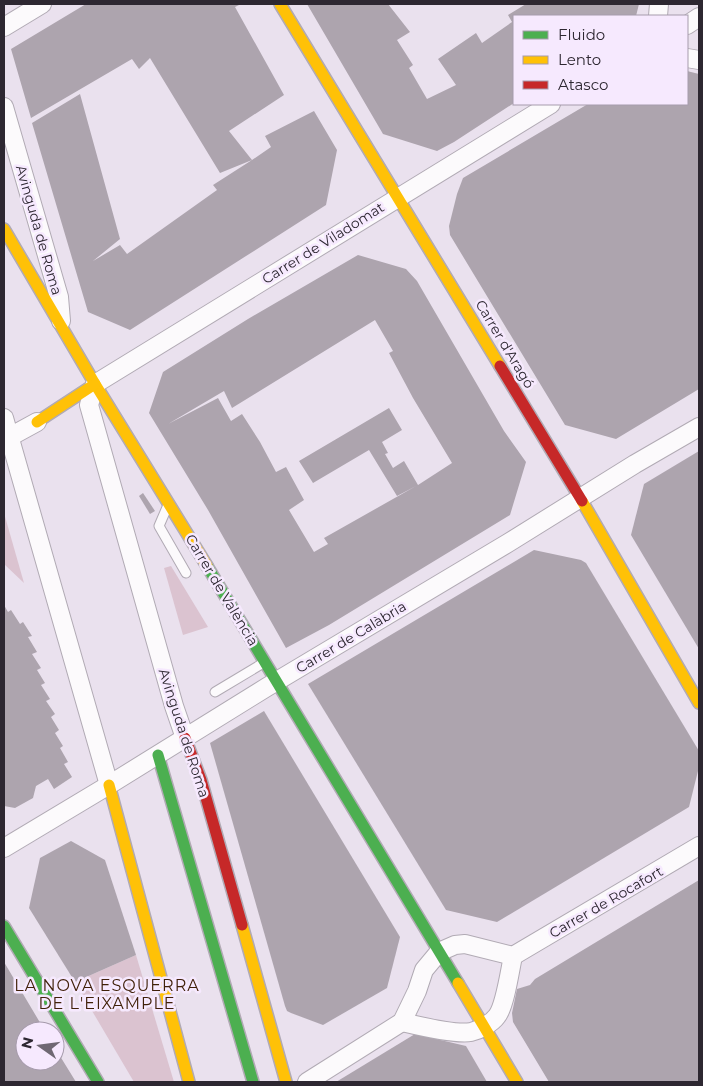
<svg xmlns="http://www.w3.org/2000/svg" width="703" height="1086" font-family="Montserrat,sans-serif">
<rect width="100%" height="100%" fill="#eae1ee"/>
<g fill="#dbc3d0">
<path d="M4,513l20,70 -20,-19z"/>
<path d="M171,566l37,61 -25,8 -19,-67z"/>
<path d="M136,955l38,127h-40l-59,-100z"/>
</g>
<g fill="#ada4ae" fill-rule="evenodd">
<path d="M86,4h155l-6,3 49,88 -55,36 23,29 19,-13 -6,-11 49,-25 23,39 -11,55 -196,125 -42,-18 -56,-189 48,-29 40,145 -27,22 27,-16 7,9 90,-64 -4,-5 39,-25 -32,13 -70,-115 -11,11 -7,-10 -101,59 -20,-69z"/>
<path d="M307,4h81l22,28 -13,8 16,25 -4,3 18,31 29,-14 -18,-26 38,-26 6,10 30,-21 -4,-7 18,-11h113l-3,12h-122v87l-60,39 -17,9 -54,-17z"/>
<path d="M687,71l12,3v315l-83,50 -51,-14 -115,-190 -1,-9 8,-32 6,-16 125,-74h99z"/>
<path d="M358,255l48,14 11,12 87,150 22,31 -16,53 -181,110 -43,23 -78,-138 -59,-97 14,-41 85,-53zM375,320l18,31 -4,2 24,45 39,65 -34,22 -14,-24 -11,7 -8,-14 3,-1 -6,-11 20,-12 -13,-22 -90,53 14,22 56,-33 28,46 19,-10 -92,52 4,6 -14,8 -25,-42 15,-10 -18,-33 -10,5 -16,-30 -18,-28 -11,7 -13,-23 -50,26 56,-33 8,17z"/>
<path d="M699,451v198l-68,-114 13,-51z"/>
<path d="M143,493l12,18 -5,3 -11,-18z"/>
<path d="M534,550l47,10 5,3 113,188v16l-10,40 -192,115 -51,-12 -138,-226z"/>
<path d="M4,605l4,7 3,-2 9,14 3,-2 9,14 -4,1 9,15 -5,2 9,14 -4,2 8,13 -4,2 9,14 -4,2 9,13 -4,3 8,13 -4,3 8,13 -3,2 8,14 -4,2 8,13 -18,12 -6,-10 -12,7 -3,12 -18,10 -11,-2z"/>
<path d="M264,711l136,226 -13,51 -64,37 -32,-12 -4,-2 -2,-5 -75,-263z"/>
<path d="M71,841l34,19 31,95 -61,27 -46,-74 11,-50z"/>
<path d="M699,880v202h-150l-36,-60 -1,-9 5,-24 13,-4 5,-6z"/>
<path d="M4,962l41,69h-20v30h30v-13l21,34h-72z"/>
<path d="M415,1034l51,12 21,36h-151z"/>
</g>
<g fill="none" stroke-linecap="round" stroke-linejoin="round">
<defs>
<g id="lane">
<path d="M168,505l-9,21 27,47"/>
<path d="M215,692l50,-30"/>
</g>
<g id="street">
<path d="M658,16l1,-12"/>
<path d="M687,25l12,-8"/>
<path d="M4,27l38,-23"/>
<path d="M687,58l12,2"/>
<path d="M4,107l55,190 2,24"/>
<path d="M4,418l105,367"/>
<path d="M4,440l33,-18"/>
<path d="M185,738l-11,-32 -85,-301 6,-21 456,-280"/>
<path d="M4,848l105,-63 158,-98 241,-144 127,-79 64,-37"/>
<path d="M402,1022c17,4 54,13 69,10 9,-2 21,-9 26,-16 8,-10 13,-46 16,-60"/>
<path d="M307,1082l95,-60 15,-31 7,-21 15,-18 16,-7 10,-1 48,12 186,-110"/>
</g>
<g id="fast">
<path d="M207,566l251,417"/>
<path d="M158,755l95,327"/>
<path d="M4,926l94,156"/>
</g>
<g id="slow">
<path d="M280,4l220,362"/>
<path d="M4,229l91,155 112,182"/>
<path d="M37,422l58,-38"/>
<path d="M582,501l117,202"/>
<path d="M109,785l80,297"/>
<path d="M242,925l44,157"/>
<path d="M458,983l59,99"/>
</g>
<g id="jam">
<path d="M500,366l82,135"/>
<path d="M185,738l16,42 41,145"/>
</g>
</defs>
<use href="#lane" stroke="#b1aab4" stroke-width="11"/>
<use href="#street" stroke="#b1aab4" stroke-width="20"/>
<use href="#fast" stroke="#b1aab4" stroke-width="14"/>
<use href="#slow" stroke="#b1aab4" stroke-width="14"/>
<use href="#jam" stroke="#b1aab4" stroke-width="14"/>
<use href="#lane" stroke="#fcfafc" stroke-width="9"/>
<use href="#street" stroke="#fcfafc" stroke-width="18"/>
<use href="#fast" stroke="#4caf50" stroke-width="11"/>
<use href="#slow" stroke="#ffc107" stroke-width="11"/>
<use href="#jam" stroke="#c62828" stroke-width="11"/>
</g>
<g text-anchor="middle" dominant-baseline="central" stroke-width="5" stroke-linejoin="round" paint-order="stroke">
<g font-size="14" fill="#2d2731" stroke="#f6e9fe">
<text transform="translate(39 230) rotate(74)">Avinguda de Roma</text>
<text transform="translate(323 243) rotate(-32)">Carrer de Viladomat</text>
<text transform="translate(505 344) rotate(59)">Carrer d'Aragó</text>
<text transform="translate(222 590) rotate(59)">Carrer de València</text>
<text transform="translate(351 637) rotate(-31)">Carrer de Calàbria</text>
<text transform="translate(184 733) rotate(72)">Avinguda de Roma</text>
<text transform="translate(606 902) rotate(-30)">Carrer de Rocafort</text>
</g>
<g font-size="16" letter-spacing="1" fill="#402009" stroke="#f6e9fe">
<text x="107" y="985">LA NOVA ESQUERRA<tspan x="107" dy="18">DE L'EIXAMPLE</tspan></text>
</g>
</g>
<rect width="703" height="1086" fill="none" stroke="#2d2731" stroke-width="10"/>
<rect x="513" y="15" width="175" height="90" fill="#f6e9fe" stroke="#a69bac"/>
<rect x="523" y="31" width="25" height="8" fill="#4caf50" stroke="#a69bac"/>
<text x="558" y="40" font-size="15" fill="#2d2731">Fluido</text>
<rect x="523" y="56" width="25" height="8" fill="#ffc107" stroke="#a69bac"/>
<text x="558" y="65" font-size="15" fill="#2d2731">Lento</text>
<rect x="523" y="81" width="25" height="8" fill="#c62828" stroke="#a69bac"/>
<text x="558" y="90" font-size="15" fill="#2d2731">Atasco</text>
<g transform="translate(40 1046) rotate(284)"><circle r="24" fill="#f6e9fe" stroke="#a69bac"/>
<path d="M0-4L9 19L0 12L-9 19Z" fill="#6f6873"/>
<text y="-8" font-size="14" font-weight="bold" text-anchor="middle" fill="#2d2731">N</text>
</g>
</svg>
